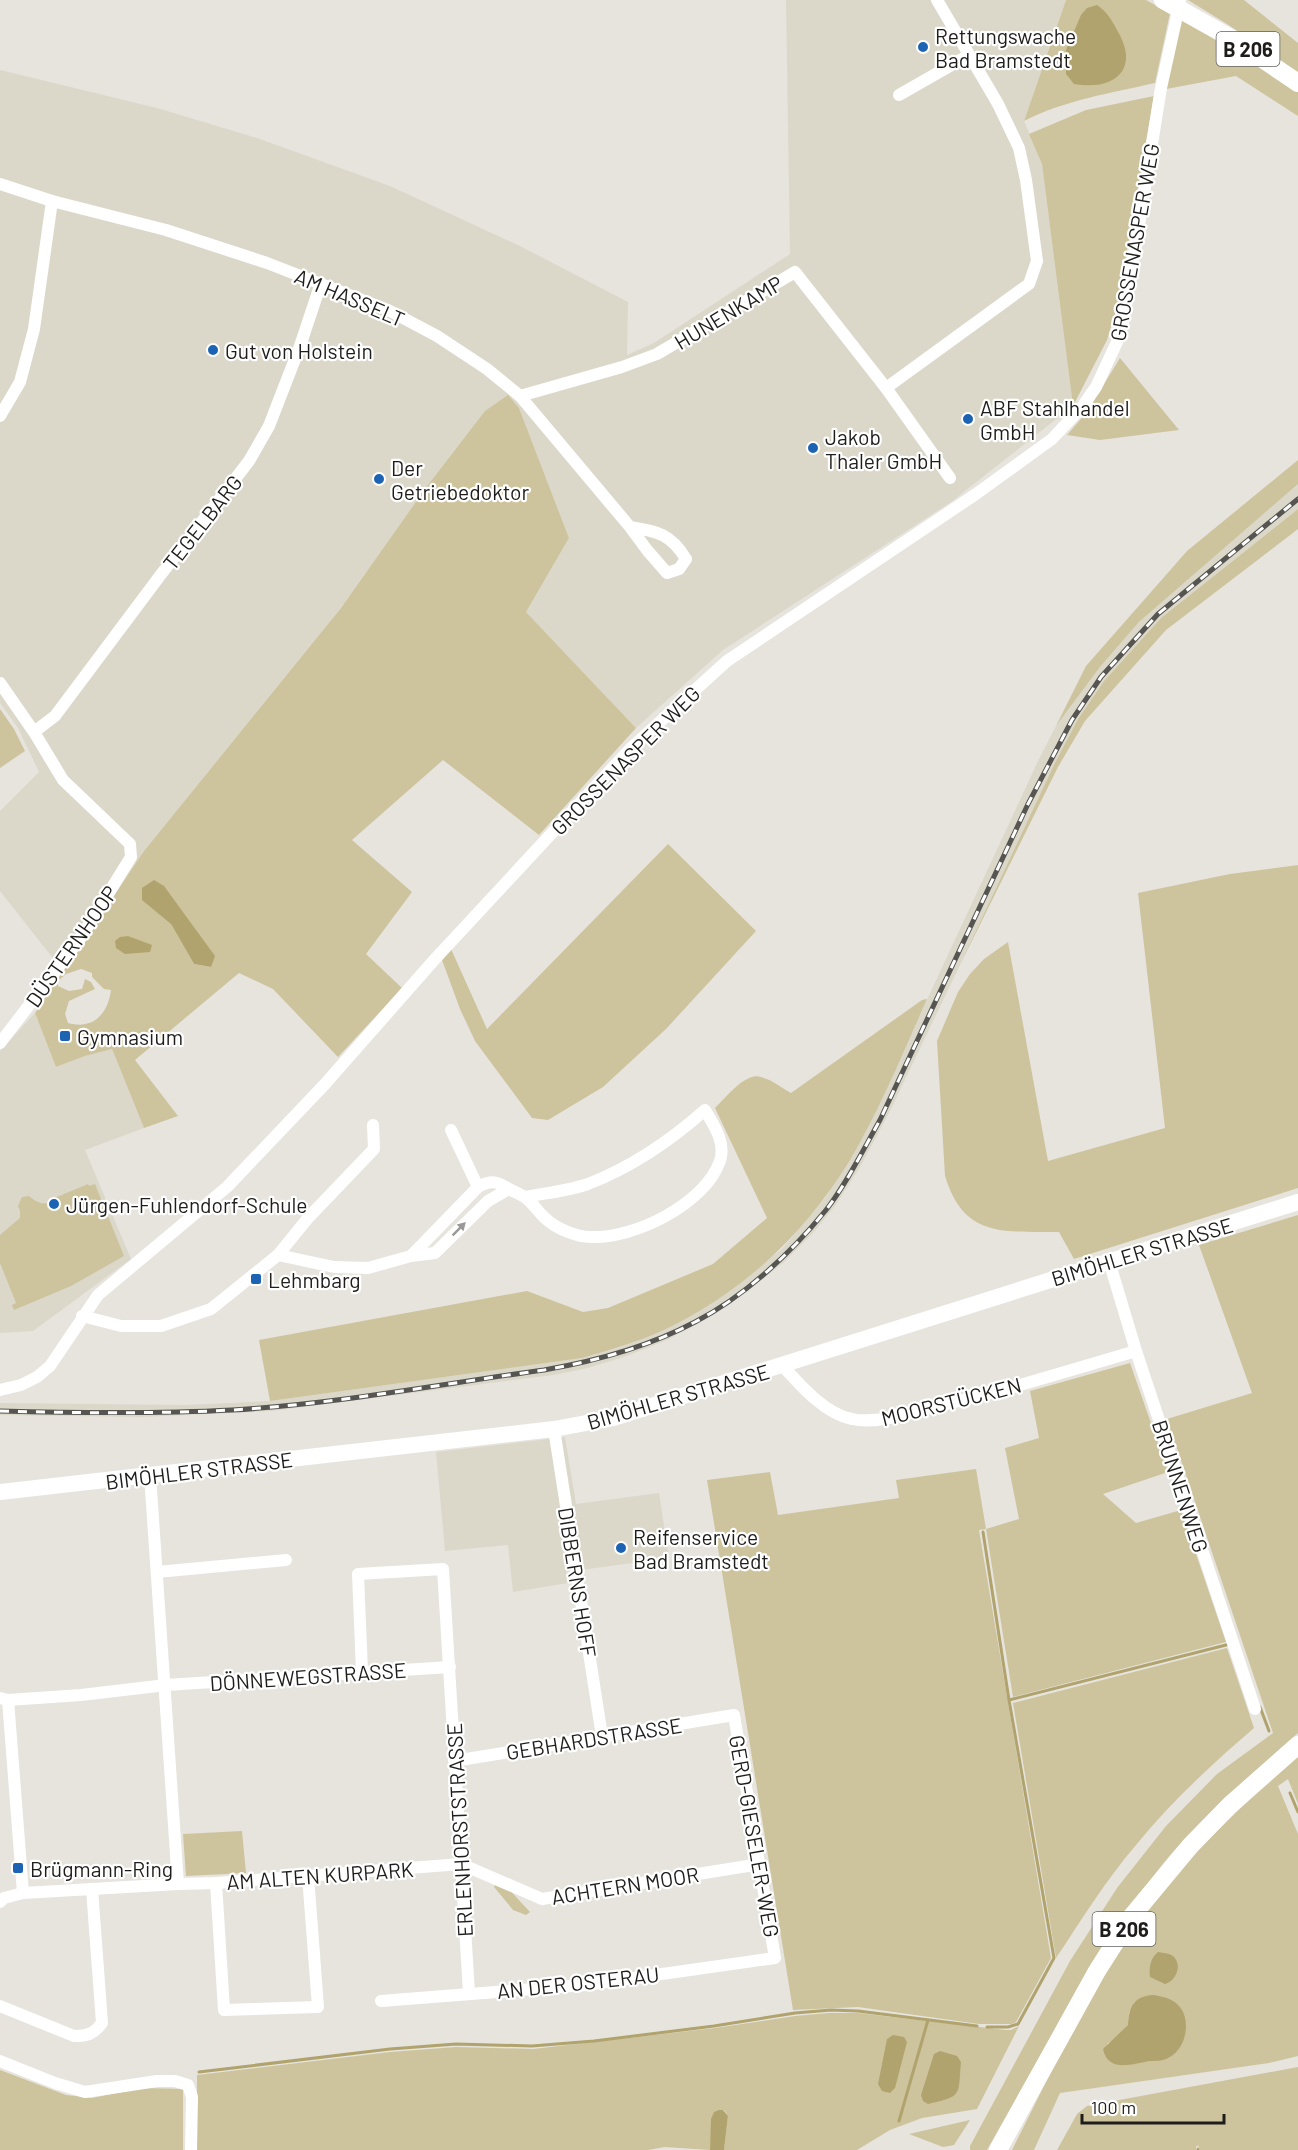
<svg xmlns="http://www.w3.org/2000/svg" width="1298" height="2150" font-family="Barlow,sans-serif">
<rect width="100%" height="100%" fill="#e6e4dd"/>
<g fill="#dbd8ca">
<path d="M786,0h280l-42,121 18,43 31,242 -122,96 -228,148 -87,78 -110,-116 43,-74 -50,-130 -11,-12 -83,93 -84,119 -197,243 -81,120 -63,-80v-80l39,-39 -21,-44 -18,-25v-633l157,38 100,30 133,48 130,60 108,56 -1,53 27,-12 136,-89z"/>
<path d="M1298,484v25l-137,109 -57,63 -26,38 -188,392 -30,56 -25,39 -22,27 -29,29 -29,23 -40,28 -48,27 -43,17 -40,12 -31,6 -281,36 -130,6 -142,-2v-12l186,2 84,-4 312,-43 39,-11 43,-17 46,-26 72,-55 44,-52 25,-39 27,-53 161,-346 17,-33 44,-59 39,-45z"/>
<path d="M35,1013l21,54 29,-11 27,-7 32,79 -59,22 46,109 -98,72 -33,2v-282z"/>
<path d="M565,1437l11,67 83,-11 10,65 -103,14 2,11 -55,9 -5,-47 -63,6 -9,-99z"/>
</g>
<g fill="#cdc49e" fill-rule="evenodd">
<path d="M1066,0h80l24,13 -15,70c-44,10 -90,17 -131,38z"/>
<path d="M1188,0h56l54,43v29l-71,-48z"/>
<path d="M1180,19l62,33 56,39v25l-62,-40 -70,13z"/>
<path d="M1154,96l-37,211 -10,33 -34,66 -31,-242 -13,-30 57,-24z"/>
<path d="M1120,358l59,72 -79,10 -33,-5 20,-23z"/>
<path d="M508,395l11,13 50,130 -43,74 110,116 -97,107 -96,-75 -91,80 60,52 -46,62 36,34 -64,69 -65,-68 -34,-16 -104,87 43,56 -34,12 -32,-79 -27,7 -29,11 -21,-54 109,-162 197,-243 84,-119 60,-78zM171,924l40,43 -17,-3zM81,969l11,4v4l12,12 7,1c-3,24 -18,40 -43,33l-3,-9 4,-13 26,-12 -4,-7 -6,-3 -3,10 -13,2 -11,-5v-5l8,-7z"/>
<path d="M1298,460v24l-159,138 -39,45 -44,59 30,-60 101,-115z"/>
<path d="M1298,509v20l-132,101 -81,91 -27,46 -98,198 94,-200 24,-46 26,-38 57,-63z"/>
<path d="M0,709l14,20 11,22 -25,17z"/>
<path d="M668,844l88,87 -90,98 -63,58 -55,33 -16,-2 -57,-77 -15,-32 -18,-49 9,-11 36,80z"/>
<path d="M1298,865v323l-224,71 -15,-27c-55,-1 -95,7 -114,-56l-8,-135 21,-49 12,-18 14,-15 24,-17 40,219 117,-33 -27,-235 92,-19z"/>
<path d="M927,999c-24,54 -47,110 -77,161 -45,74 -107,132 -186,170 -26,12 -54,20 -82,28l-312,43 -11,-61 268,-49 56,21 25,-4 105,-44 54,-46 -52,-110c11,-10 30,-36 46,-31 11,3 21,11 30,16l131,-93z"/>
<path d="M88,1184l1,2 6,-2 29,72 -53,30 -57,24 -2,-5 4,-2 -16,-40v-28l20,-17v-7l-2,-5 4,-9 7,-1c8,7 14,9 24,6l-1,-3z"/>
<path d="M1298,1215v518c-43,38 -87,76 -126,120 -27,31 -48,66 -70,101 -41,64 -78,130 -115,196h-17v-4l100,-185 47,-73 49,-62 51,-52 56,-41 -106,-314 85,-26 -53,-148z"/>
<path d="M1130,1363l38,109 -65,22 33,29 45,-13 45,132 -213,55 -27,-168 -7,1 72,428 -35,64 -4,2h-33l-121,-17 -65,3 -86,-530 63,-8 8,43 121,-17 -3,-18 80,-11 10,60 33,-10 -14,-71 34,-10 -9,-47z"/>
<path d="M1227,1648l27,80c-42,36 -83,74 -118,117 -30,35 -54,74 -80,113l-43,-255z"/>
<path d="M1298,1756v48l-10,-25 -10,7 20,48v222l-29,7 -209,30 -26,57h-22c40,-79 78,-163 131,-234 46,-61 98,-110 155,-160zM1135,2001l-11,65 -17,-22 8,-5 13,-14 1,-12z"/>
<path d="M242,1831l4,42 -60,3 -3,-42z"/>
<path d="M496,1882l10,4 24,26 -4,3 -13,-5 -19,-23z"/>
<path d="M829,2013h29l148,17h5l8,-4 -42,83 -55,9 -32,12 -33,20h-133l4,-34 -4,-6 -10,2 -4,38 -45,-3 -17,3h-451v-75l193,-23 66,-5 77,2 182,-21 80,-12z"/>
<path d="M1298,2067v83h-98l-2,-5 -2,2v3h-139l20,-36 10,-8z"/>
<path d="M0,2070l66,25 26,3 50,-10 41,1v61h-183z"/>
<path d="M970,2120l-16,25 -11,2 -34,-13z"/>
</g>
<g fill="#b0a36d">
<path d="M1097,5c10,7 14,14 20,25 24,40 -3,61 -43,54l-8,-10v-24l15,-35 6,-7z"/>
<path d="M154,880l10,6 51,70 -4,11 -17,-3 -23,-40 -29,-24v-12z"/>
<path d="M128,936l24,9 -2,7 -25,2 -9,-6 -1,-7 5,-4z"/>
<path d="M1158,1952c5,1 11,1 15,4 10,9 3,25 -8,28l-15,-7c-1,-9 0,-19 8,-25z"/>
<path d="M1154,1995c9,2 18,3 25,11 13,14 7,44 -11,52 -5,3 -13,3 -18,3 -18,3 -42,12 -47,-12l25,-24c1,-19 6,-29 26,-30z"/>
<path d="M893,2035l11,2 3,5 -12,46 -5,5 -8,-2 -4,-7 9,-45z"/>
<path d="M940,2051l17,5 4,6c-3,34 2,34 -33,42l-5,-3 -2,-6 13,-41z"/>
<path d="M719,2110h4l5,6 -4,34h-14l1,-31 3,-7z"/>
</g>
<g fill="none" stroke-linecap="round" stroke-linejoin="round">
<g stroke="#b0a36d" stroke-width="3">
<path d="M983,1532l26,168 45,258 -36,66 -10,3h-21"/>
<path d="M1009,1700l217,-55"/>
<path d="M1260,1707l9,24"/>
<path d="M1290,1793l8,19"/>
<path d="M199,2072l191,-23 66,-5 76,2 62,-5 120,-15 81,-13 36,-3 27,1 119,15"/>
<path d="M899,2121l29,-101"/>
<path d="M1198,2149v1"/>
</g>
<g stroke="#fff" stroke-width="12">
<path d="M899,95l70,-40"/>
<path d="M0,184l52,17 114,29 101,33 121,47 49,26 50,33 33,27 110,131c27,4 41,7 56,32l-7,10 -12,4 -20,-23 -17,-23"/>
<path d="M886,388l143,-104 8,-23 -11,-81 -7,-32 -21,-44 -61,-104"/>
<path d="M520,396l102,-29 35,-13 138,-82 91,116 64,90"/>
<path d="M0,416l20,-34 14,-53 18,-128"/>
<path d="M0,683l34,49 29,48 67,64 1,13 -51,82 -80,104"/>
<path d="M34,732l21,-16 104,-139 90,-116 20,-35 31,-80 21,-63"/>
<path d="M451,1130l27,57"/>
<path d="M509,1189c5,3 12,5 17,9 7,5 12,14 19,20 10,10 31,19 46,19 43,2 114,-33 129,-76 6,-18 -6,-36 -15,-51 -35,31 -73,57 -117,74 -20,7 -43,9 -63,13"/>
<path d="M278,1255l56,12 34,1 43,-12 24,-3 53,-52 21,-12c-12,-8 -18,-9 -31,-2l-67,69"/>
<path d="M1109,1261l27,90 119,358"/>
<path d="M82,1316l39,10h40l50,-17 67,-54 30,-37 66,-69 -1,-24"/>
<path d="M782,1365c18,20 43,49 70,54 13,3 26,1 38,-1l113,-28 133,-39"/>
<path d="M0,1390l21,-5 16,-8 13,-11 48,-71 129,-108 98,-103 110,-125 195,-210 97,-88 249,-167 76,-55 30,-32 14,-20 21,-45 7,-24 37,-230 19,-86"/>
<path d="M554,1429l48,307"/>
<path d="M157,1572l129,-12"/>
<path d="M362,1672l-4,-98 85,-5 26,424"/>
<path d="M0,1698l8,2 73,-5 85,-10 284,-18"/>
<path d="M8,1700l15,193"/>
<path d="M216,1883l8,127 94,-3 -10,-131"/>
<path d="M178,1884l38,-1 245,-19 81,35 218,-35"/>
<path d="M0,1902l4,-4 19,-5 155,-9 -28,-409"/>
<path d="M381,2001l204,-16 190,-27 -41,-243 -280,46"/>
<path d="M0,2006l74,30c13,0 20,-2 28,-13l-10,-134"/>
<path d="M0,2061l55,22 30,9 72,-11h18l13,4 4,12 -1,53"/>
</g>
<path stroke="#fff" stroke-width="16" d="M0,1492l554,-63 59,-11 685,-216"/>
<g stroke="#fff" stroke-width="18">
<path d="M1163,0l73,41 62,42"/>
<path d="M998,2150l99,-179 35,-55 59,-71 39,-40 68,-60"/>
</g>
<defs>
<path id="rail" d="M0,1411c77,2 155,3 232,-1 104,-6 209,-26 312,-40 52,-9 104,-23 151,-48 50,-26 96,-69 131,-112 21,-27 37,-60 54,-90l148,-316 44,-84 29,-43 57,-63 140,-115"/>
</defs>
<use href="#rail" stroke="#565552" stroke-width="5"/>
<use href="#rail" stroke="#fff" stroke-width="3" stroke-dasharray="9" stroke-linecap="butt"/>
</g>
<defs><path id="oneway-solid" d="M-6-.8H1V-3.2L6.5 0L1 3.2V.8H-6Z" transform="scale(1.5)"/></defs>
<use fill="#9a9998" href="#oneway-solid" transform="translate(459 1229) rotate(-45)"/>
<g fill="#1d63b3" stroke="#fff" stroke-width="2">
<circle cx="923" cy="47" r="6"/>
<circle cx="213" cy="350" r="6"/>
<circle cx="968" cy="419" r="6"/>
<circle cx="813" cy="448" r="6"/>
<circle cx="379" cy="479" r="6"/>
<rect x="59" y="1030" width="12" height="12" rx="3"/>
<circle cx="54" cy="1204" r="6"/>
<rect x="250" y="1273" width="12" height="12" rx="3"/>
<circle cx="621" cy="1548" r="6"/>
<rect x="12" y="1862" width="12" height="12" rx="3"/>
</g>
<g text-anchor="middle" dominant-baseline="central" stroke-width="4.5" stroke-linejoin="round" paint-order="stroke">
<g fill="#fff" stroke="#62615f" stroke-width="1.5">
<rect x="1216.5" y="32" width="63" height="34" rx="4.5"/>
<rect x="1092.5" y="1912" width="63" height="34" rx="4.5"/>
</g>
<g font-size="20" font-weight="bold" fill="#1e1d1b">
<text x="1248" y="49">B 206</text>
<text x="1124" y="1929">B 206</text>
</g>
<g font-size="21" fill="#1e1d1b" stroke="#fff" text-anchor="start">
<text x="935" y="35">Rettungswache<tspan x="935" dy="24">Bad Bramstedt</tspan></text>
<text x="225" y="350">Gut von Holstein</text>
<text x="980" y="407">ABF Stahlhandel<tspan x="980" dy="24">GmbH</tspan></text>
<text x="825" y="436">Jakob<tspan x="825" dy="24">Thaler GmbH</tspan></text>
<text x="391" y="467">Der<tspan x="391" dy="24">Getriebedoktor</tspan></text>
<text x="77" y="1036">Gymnasium</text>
<text x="66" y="1204">Jürgen-Fuhlendorf-Schule</text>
<text x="268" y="1279">Lehmbarg</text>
<text x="633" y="1536">Reifenservice<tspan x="633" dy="24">Bad Bramstedt</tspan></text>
<text x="30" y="1868">Brügmann-Ring</text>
</g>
<g font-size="21" fill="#1e1d1b" stroke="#fff">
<text transform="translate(1134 242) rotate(-80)">GROSSENASPER WEG</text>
<text transform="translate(350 297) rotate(23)">AM HASSELT</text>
<text transform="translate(728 312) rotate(-31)">HUNENKAMP</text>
<text transform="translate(202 522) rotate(-52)">TEGELBARG</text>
<text transform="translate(625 760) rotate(-45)">GROSSENASPER WEG</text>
<text transform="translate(71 946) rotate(-55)">DÜSTERNHOOP</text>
<text transform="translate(1142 1251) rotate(-17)">BIMÖHLER STRASSE</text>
<text transform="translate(678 1396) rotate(-16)">BIMÖHLER STRASSE</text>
<text transform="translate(951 1401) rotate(-14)">MOORSTÜCKEN</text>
<text transform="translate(199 1470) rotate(-7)">BIMÖHLER STRASSE</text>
<text transform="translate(1181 1486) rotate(72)">BRUNNENWEG</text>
<text transform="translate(578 1582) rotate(81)">DIBBERNS HOFF</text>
<text transform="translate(308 1676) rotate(-4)">DÖNNEWEGSTRASSE</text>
<text transform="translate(594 1738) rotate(-9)">GEBHARDSTRASSE</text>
<text transform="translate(459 1830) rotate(-93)">ERLENHORSTSTRASSE</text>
<text transform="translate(755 1836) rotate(80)">GERD-GIESELER-WEG</text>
<text transform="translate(320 1875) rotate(-4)">AM ALTEN KURPARK</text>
<text transform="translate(625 1885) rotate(-9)">ACHTERN MOOR</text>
<text transform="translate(578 1982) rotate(-6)">AN DER OSTERAU</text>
</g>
</g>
<path d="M1082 2114v9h142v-9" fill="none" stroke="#1e1d1b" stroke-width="3"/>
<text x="1091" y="2114" font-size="18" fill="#1e1d1b" stroke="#ffffff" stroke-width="4.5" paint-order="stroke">100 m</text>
</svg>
